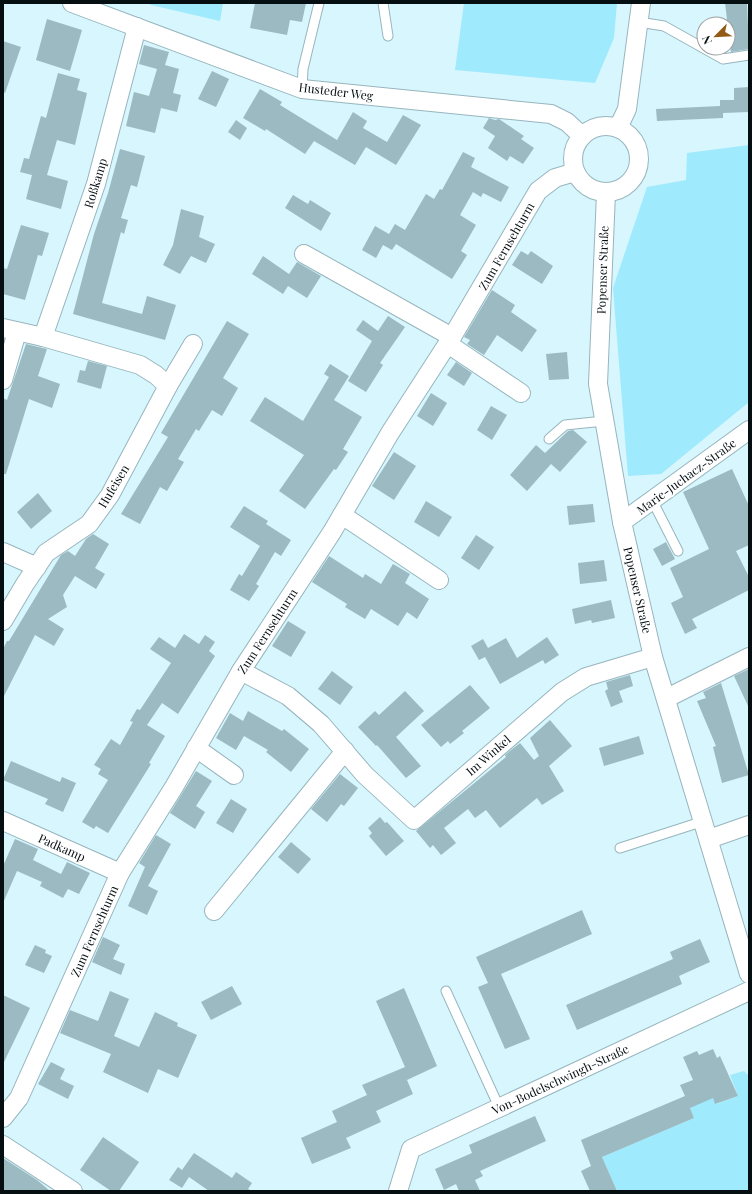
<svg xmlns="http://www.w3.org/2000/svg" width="752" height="1194" font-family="'Playfair Display',serif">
<rect width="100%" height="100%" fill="#d7f6fe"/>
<g fill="#9feafd">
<path d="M148,3h75l-3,18 -69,-16z"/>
<path d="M464,3h153l-3,35 -19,45 -140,-13z"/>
<path d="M749,145v257l-88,72 -33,2 -15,-188 34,-101 39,-7 1,-27z"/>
<path d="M744,1071l5,5v115h-132l-15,-34 92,-39 -4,-10 21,-14 5,10 22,-8 -8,-21z"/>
</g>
<g fill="#9cbac1">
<path d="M255,3h51l-4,19 -12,-2 -3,15 -37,-7z"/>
<path d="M725,3h22l2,46 -18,3z"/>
<path d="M47,19l35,11 -12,41 -34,-11z"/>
<path d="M3,41l18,6 -16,46 -2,-1z"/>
<path d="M144,45l25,7 -4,13 14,4 -6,24 8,2 -4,17 -16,-4 -6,25 -29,-7 8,-34 15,4 8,-27 -18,-5z"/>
<path d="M212,71l17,8 -13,28 -18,-8z"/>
<path d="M58,73l22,6 -3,11 10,3 -12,52 -18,-5 -10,35 21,6 -7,28 -35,-10 6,-24 -12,-3 4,-14 5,1 12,-43 5,2z"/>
<path d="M749,87v25l-26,1v5l-66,3 -1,-12 64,-3v-6h14v-12z"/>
<path d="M260,89l22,13 -2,3 57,35 16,-28 14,9 -4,7 24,14 16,-27 18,10 -25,40 -30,-18 -11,18 -41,-24 -9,13 -39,-25 -1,2 -22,-13z"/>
<path d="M489,118l6,2 4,-1 25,17 -3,3 13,9 -11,16 -13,-8 -3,5 -19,-13 7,-12 -12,-8z"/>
<path d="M236,120l11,8 -7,12 -12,-8z"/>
<path d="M120,149l25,7 -8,31 -6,-2 -10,33 7,2 -4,14 -3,-2 -19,71 40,11 5,-18 29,9 -11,35 -92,-26 21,-80 14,-41z"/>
<path d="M463,152l12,6 -4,9 38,20 -8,15 -18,-9 -2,4 -8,-5 -13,23 16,10 -15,26 6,4 -15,24 -56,-35 -4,6 -9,-5 -7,13 -14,-8 13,-24 14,8 6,-10 10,6 21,-36 8,5 6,-10 2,1z"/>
<path d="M293,195l15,9 2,-4 21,13 -10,18 -36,-23z"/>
<path d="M181,209l23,7 -5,21 16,7 -9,19 -15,-7 -11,18 -17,-9 10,-20z"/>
<path d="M21,225l28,8 -7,23 -4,-1 -13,45 -22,-6v-26l4,1z"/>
<path d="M521,251l7,4 3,-4 22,15 -11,18 -30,-19z"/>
<path d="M263,256l26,18 8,-12 24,14 -14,22 -19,-12 -5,8 -31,-20z"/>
<path d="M492,290l23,15 -4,7 26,18 -15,22 -25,-17 -13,20 -17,-11 3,-4 -6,-3z"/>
<path d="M388,316l17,11 -25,36 3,2 -17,27 -18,-11 24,-40 -16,-11 7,-10 15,11z"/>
<path d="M227,321l22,13 -26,44 15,10 -16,28 -10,-6 -13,21 -3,-2 -18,30 6,3 -17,29 -7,-4 -20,37 -19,-10 47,-77 -7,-4z"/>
<path d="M26,344l21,5 -9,27 22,8 -8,24 -23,-9 -23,75h-3v-76l4,2z"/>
<path d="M567,352l2,27 -20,1 -3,-26z"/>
<path d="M88,361l19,5 -6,23 -24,-7 3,-12 5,1z"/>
<path d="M456,362l16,11 -8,13 -17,-11z"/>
<path d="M330,364l19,12 -15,24 28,17 -19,32 5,3 -12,18 -2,-1 -29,40 -26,-18 25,-36 -54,-34 15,-24 38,24 26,-44 -5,-3z"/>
<path d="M431,393l16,10 -14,23 -16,-10z"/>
<path d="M491,406l16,9 -15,25 -15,-10z"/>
<path d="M573,430l14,12 -27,30 -9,-8 -24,27 -17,-16 26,-30 9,8 23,-22z"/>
<path d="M394,452l22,14 -22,34 -22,-14z"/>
<path d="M732,469l17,37v39l-13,6 13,26v13l-57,29 5,9 -12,6 -14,-31 12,-6 -13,-29 39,-19 -26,-57z"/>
<path d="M38,493l14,18 -21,18 -14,-17z"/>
<path d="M426,501l26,16 -13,20 -25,-15z"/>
<path d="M593,504l2,18 -26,3 -2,-19z"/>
<path d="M244,506l24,15 -2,3 25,16 -10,16 -6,-4 -19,32 3,2 -10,15 -19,-11 9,-16 3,2 18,-30 -30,-19z"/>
<path d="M93,534l16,10 -14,24 10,6 -9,15 -21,-13 -12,19 4,12 -19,12 16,10 -10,17 -19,-11 -32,63v-49l4,-8h2l52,-86 7,-4 7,5 11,-17z"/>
<path d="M476,535l18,12 -15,23 -18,-12z"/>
<path d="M666,542l9,17 -13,7 -9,-17z"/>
<path d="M329,556l34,22 2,-4 16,10 12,-20 17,10 -5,9 24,16 -12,20 -10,-7 -9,14 -27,-17 -6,10 -20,-12 2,-3 -35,-22z"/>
<path d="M604,560l3,21 -27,3 -2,-21z"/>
<path d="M611,600l4,18 -23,5 -1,-3 -16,4 -3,-15z"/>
<path d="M288,621l18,11 -15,25 -19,-11z"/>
<path d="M184,634l15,10 6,-9 10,7 -6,9 6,5 -37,58 -16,-11 -15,22 18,11 -16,27 2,1 -43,69 -12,-7 -2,3 -12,-7 26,-42 -10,-6 3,-5 -7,-4 17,-26 9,6 13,-23 -3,-1 7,-12 3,1 31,-47 -21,-14 9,-12 16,11z"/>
<path d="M547,637l12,18 -14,9 -2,-4 -43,24 -15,-27 -6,3 -8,-14 12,-7 5,9 18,-10 11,20z"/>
<path d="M749,669v39l-15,-32z"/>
<path d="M332,671l21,16 -13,18 -22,-16z"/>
<path d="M630,675l3,11 -14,5 4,11 -12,5 -6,-16 3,-2 -2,-7z"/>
<path d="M721,683l28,92 -27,8 -9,-36 3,-1 -19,-45 9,-3 -3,-6z"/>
<path d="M470,685l20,23 -28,23 2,2 -14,11 -2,-3 -7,6 -20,-22z"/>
<path d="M405,691l19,20 -28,26 25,29 -15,12 -29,-33 -1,1 -18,-19 17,-16 4,4z"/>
<path d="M248,711l34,20 2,-2 25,20 -18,23 -25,-20 2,-2 -24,-14 -8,14 -20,-12 14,-25 13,8z"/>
<path d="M550,720l22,26 -23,20 15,25 -22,14 -5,-7 -37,30 -14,-18 -11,8 -7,-9 -24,19 12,15 -15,12 -8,-10 -3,3 -14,-17 90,-74 -1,-2 15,-12 14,17 5,-4 -9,-18z"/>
<path d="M639,736l5,18 -40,12 -5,-18z"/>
<path d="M11,761l49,21 2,-5 14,6 -13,29 -18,-8 3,-5 -45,-19z"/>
<path d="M196,771l16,10 -16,25 9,6 -10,17 -25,-16z"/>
<path d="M340,774l18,14 -14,18 -3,-2 -14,18 -16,-13z"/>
<path d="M231,799l16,10 -14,24 -17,-10z"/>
<path d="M380,817l5,6 2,-1 17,19 -18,15 -17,-20 3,-3 -4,-5z"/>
<path d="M156,835l15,9 -23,42 10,5 -11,24 -19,-9 17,-39 -6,-4z"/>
<path d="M15,839l23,10 -5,11 28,14 6,-12 23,11 -11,21 -11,-5 -5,9 -23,-12 2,-4 -25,-11 -14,32v-37z"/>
<path d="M291,842l20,17 -13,15 -20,-17z"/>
<path d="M582,910l10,24 -91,40 29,65 -25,10 -27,-62 10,-4 -12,-26z"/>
<path d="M103,937l17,8 -7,14 12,5 -4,11 -29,-13z"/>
<path d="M700,939l10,23 -31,14 3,8 -105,46 -11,-25 107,-46 -3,-7z"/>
<path d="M35,945l11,5 -1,3 7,3 -8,17 -19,-8z"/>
<path d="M232,986l10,18 -31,16 -10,-18z"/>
<path d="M404,988l33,78 -30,14 6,14 -37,17 5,11 -35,16 5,10 -39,16 -11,-26 36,-16 -5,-11 35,-16 -5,-10 43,-18 -29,-66z"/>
<path d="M110,991l19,8 -15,37 25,11 16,-35 23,11 -1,3 20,9 -19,43 -20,-9 -10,24 -45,-21 8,-18 -51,-21 10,-23 28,11z"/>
<path d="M3,995l27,13 -27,56z"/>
<path d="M713,1049l4,9 3,-2 18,40 -23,8 -2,-6 -23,10 4,10 -92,39 15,34h-27l-9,-20 10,-5 -10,-26 104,-44 -5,-11 13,-5 -10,-23 14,-6 2,4z"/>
<path d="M51,1062l14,7 -5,10 14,7 -6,13 -30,-15z"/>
<path d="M535,1116l11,25 -66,30 3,5 -8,4 5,11h-21l-3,-7 -12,6 -9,-21 37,-16 -3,-8z"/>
<path d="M103,1137l36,25 -20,29h-8l-31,-21z"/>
<path d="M194,1153l38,25 4,-6 16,11 -4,6 4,2h-43l-20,-14 -7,11 -13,-8 9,-13 4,3z"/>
<path d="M3,1158l34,22 13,11h-47z"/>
</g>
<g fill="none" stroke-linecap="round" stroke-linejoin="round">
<defs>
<g id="lane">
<path d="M383,3l5,33"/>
<path d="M639,22l25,4 59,33 26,-4"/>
<path d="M302,89l1,-20 16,-66"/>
<path d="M549,439l16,-14 39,-4"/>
<path d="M652,500l26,51"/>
<path d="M620,848l84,-27"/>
<path d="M446,991l53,116"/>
</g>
<g id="street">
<path d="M72,3l230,86 249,25 16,8 15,14"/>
<circle cx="606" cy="159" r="33"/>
<path d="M618,128l9,-19 14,-106"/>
<path d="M606,193l-8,191 24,138 31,135 96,317"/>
<path d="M304,254l148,83"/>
<path d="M3,328l40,9 97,28 16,10 12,11 -58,109 -21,29 -43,29 -21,31 -22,37"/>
<path d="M43,337l53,-153 41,-157"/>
<path d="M448,344l73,49"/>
<path d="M3,380l14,-48"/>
<path d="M168,386l25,-42"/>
<path d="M342,515l97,65"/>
<path d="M622,522l127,-92"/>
<path d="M3,552l34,15"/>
<path d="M241,671l47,25 33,28 44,51 49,45 148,-128 24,-15 67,-20"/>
<path d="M667,698l82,-41"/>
<path d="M196,748l38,27"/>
<path d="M3,821l117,52"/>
<path d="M709,839l40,-14"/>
<path d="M214,911l131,-160"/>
<path d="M3,1118l16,-20 101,-225 54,-86 67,-116 91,-139 58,-99 62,-96 86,-146 17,-13 20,-6"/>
<path d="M3,1145l70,46"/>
<path d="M398,1191l13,-42 338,-158"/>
</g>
</defs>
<use href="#lane" stroke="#97b5bd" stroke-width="11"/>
<use href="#street" stroke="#97b5bd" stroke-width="20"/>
<use href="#lane" stroke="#fff" stroke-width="9"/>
<use href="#street" stroke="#fff" stroke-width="18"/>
</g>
<g text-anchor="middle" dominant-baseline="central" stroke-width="4" stroke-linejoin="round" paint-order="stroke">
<g font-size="12" fill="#050e11" stroke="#fff">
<text transform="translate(336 91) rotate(7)">Husteder Weg</text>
<text transform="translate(95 183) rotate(-73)">Roßkamp</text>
<text transform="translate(506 246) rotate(-60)">Zum Fernsehturm</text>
<text transform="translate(602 270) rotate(-88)">Popenser Straße</text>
<text transform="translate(686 476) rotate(-36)">Marie-Juchacz-Straße</text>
<text transform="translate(113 486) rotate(-59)">Hufeisen</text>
<text transform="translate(638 590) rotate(77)">Popenser Straße</text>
<text transform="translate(267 631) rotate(-57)">Zum Fernsehturm</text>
<text transform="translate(488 755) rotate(-41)">Im Winkel</text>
<text transform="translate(62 847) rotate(24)">Padkamp</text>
<text transform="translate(94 931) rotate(-66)">Zum Fernsehturm</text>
<text transform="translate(560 1079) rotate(-25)">Von-Bodelschwingh-Straße</text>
</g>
</g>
<rect width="752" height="1194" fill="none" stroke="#050e11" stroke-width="8"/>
<g transform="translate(716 36) rotate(246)"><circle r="19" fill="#ffffff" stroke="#9b9fa0"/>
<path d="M0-3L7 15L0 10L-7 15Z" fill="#925a14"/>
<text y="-6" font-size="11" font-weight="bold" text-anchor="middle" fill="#050e11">N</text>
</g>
</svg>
